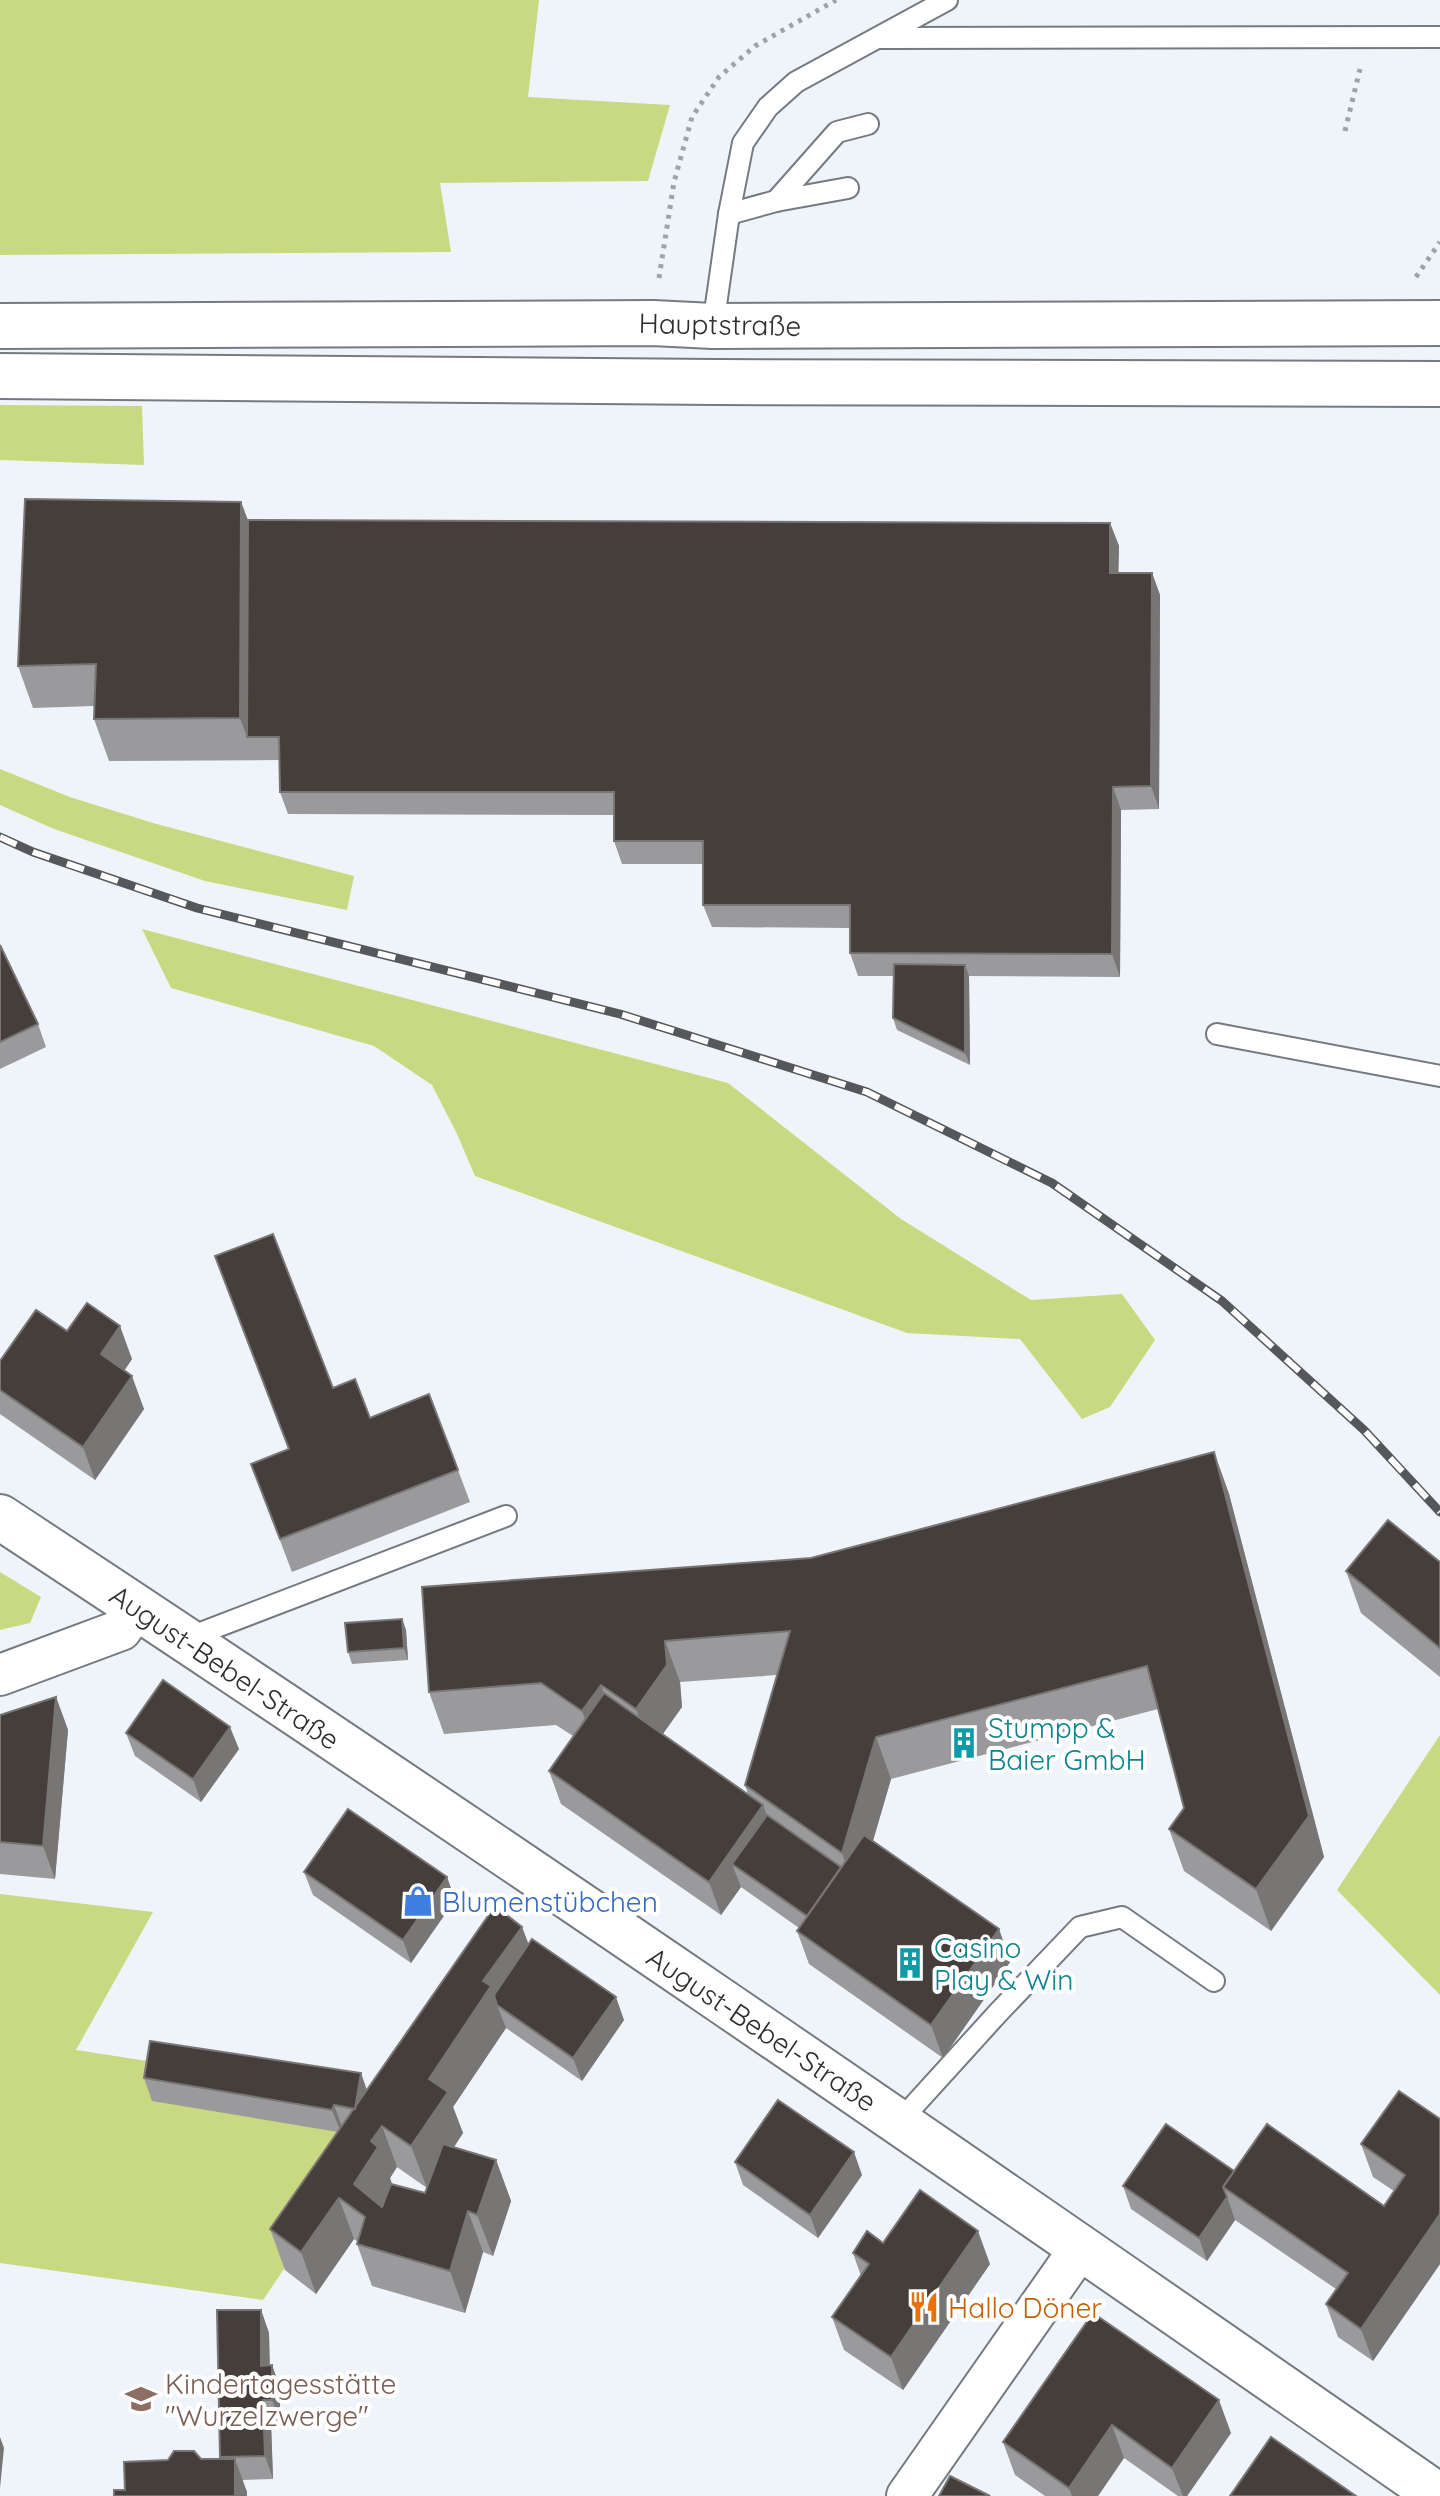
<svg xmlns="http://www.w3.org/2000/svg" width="1440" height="2496" font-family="Quicksand,sans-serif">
<rect width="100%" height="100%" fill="#eff4fb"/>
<g fill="#c9d982">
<path d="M0,0h539l-11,97 142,8 -22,76 -208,2 11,69 -451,3z"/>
<path d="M0,405l142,1 2,59 -144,-5z"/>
<path d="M0,769l70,28 83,26 201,53 -7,34 -142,-29 -151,-52 -54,-24z"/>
<path d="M142,929l586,154 173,136 130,81 91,-6 33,46 -45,67 -28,12 -62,-80 -113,-6 -432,-157 -18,-42 -25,-49 -58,-39 -203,-58z"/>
<path d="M0,1572l41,25 -11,26 -30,7z"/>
<path d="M1440,1735v260l-103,-105z"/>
<path d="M0,1894l153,18 -77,138 323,50 -136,200 -263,-37z"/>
</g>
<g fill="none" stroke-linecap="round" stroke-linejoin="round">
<defs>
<g id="lane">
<path d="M880,38l560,-1"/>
<path d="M776,201l61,-69 31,-8"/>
<path d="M729,214l47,-13 72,-13"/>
<path d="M713,326l16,-112 14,-71 25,-36 28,-25 151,-82"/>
<path d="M1217,1034l223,42"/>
<path d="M185,1639l321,-123"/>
<path d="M899,2122l98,-108 83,-87 42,-10 92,64"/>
</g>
<g id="street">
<path d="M0,1675l121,-45 16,-23"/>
<path d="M907,2496l174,-249"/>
</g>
<g id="secondary">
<path d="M0,326l653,-3 60,3 727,-3"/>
<path d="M0,376l716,6 724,2"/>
<path d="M0,1517c485,319 963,648 1439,979"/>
</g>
</defs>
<use href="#lane" stroke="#757a80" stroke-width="24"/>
<use href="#street" stroke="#757a80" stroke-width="44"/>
<use href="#secondary" stroke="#757a80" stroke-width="48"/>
<g stroke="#9fa3a8" stroke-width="5" stroke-dasharray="4 6" stroke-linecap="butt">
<path d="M1345,131l15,-62"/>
<path d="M1416,277l24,-35"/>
<path d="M659,278l15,-96 18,-65 27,-40 36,-31 81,-46"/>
</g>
<use href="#lane" stroke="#fff" stroke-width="20"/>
<use href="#street" stroke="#fff" stroke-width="40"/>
<use href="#secondary" stroke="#fff" stroke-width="44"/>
<defs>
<path id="rail" d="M0,837l33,15 164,56 423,106 247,78 185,91 170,118 142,129 76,82"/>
</defs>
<use href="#rail" stroke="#55575a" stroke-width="9"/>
<use href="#rail" stroke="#fff" stroke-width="6" stroke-dasharray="18" stroke-linecap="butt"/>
</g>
<g fill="#9a999b" fill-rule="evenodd">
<path d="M241,502l7,18 862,3 9,23 -1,27h34l8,22 -1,214 -38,1 -1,167 -151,-1 1,89 -73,-35 -4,-12v-42h-35l-8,-23v-25l-138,-1 -9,-22v-41h-81l-8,-23v-26l-326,-1 -8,-22 -1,-32 -170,1 -15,-42v-13l-61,2 -15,-42z"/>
<path d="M0,945l38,79 8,23 -46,22z"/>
<path d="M215,1256l118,132 37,30 88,52 12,32 -178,70 -41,-108 38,-15z"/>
<path d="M67,1331l65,28 -8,12 20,38 -49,71 -95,-66v-53z"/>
<path d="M1214,1452l15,42 95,363 -53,74 -87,-60 -15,-42 15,-21 -26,-99 -267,70 -18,62 126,88 11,33 -67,96 -134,-94 -12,-33 2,-3 -58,-41 -20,28 -160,-111 -12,-33 24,-35 -17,-11 -112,9 -15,-42 382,-134zM777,1675l-32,110 3,9 -86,-60 20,-27 -2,-25z"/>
<path d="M1440,1562v115l-79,-64 -15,-42z"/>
<path d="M402,1619l4,11 2,30 -56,4 -4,-12z"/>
<path d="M56,1697l12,33 -13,149 -55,-5v-159z"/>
<path d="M126,1733l113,16 -38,53 -66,-46z"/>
<path d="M304,1872l143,5 8,23 -44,63 -98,-68z"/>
<path d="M522,1927l7,18 95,75 -42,61 -76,-53 -53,79 10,26 -9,14 42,13 15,41 -18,55 -10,-4 -18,61 -93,-27 -15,-42 1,-2 -4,-3 -38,55 -31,-24 -15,-41 68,-97 -186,-31 -8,-23 223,12zM397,2167l30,21 1,-3 -3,8 -33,-9 -2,-6z"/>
<path d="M1440,2119v145l-67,97 -35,-24 -12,-33 10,-15 -101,-69 -28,41 -76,-52 -8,-23 111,-15 150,35 10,-15 -21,-14 -12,-33z"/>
<path d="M735,2162l127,13 -44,63 -75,-53z"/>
<path d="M853,2253l137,11 -87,126 -59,-40 -12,-33 29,-41z"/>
<path d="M261,2310l8,23 1,33 2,-1 8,23v35h-9l2,56 -31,1 5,12 -122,-2 76,-31h20l-1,-2z"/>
<path d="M1093,2313l138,120 -44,63h-9l-54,-38 -26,38h-53l-30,-21 -12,-33z"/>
</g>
<g fill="#787575">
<path d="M241,502l15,41 -9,194 -7,-19z"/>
<path d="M1110,523l9,23 -1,49 -8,-22z"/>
<path d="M1152,573l8,22 -1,214 -8,-23z"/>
<path d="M1113,787l8,23 -1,167 -8,-23z"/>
<path d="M965,965l4,11 1,89 -5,-12z"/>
<path d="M120,1326l12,33 -19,28 -12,-33z"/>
<path d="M132,1376l12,33 -49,71 -12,-33z"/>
<path d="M1214,1452l15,42 95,363 -53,74 -15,-42z"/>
<path d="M402,1619l4,11 2,30 -4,-12z"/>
<path d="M665,1641l15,41 2,25 -31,44 -15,-42z"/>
<path d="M601,1685l15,41 -19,26 -15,-41z"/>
<path d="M56,1697l12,33 -13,149 -12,-33z"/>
<path d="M230,1727l9,22 -38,53 -8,-23z"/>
<path d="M876,1737l15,42 -34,116 -15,-42z"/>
<path d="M763,1805l12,33 -43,26 9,23 -20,28 -12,-33z"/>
<path d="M447,1877l8,23 -44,63 -8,-23z"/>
<path d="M522,1927l15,41 -40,37 9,23 -53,79 10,26 -36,55 -16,-42 18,-67 54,-98z"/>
<path d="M999,1929l11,33 -67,96 -12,-33z"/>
<path d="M616,1997l8,23 -42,61 -9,-23z"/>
<path d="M361,2073l8,23 -14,13z"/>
<path d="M334,2105l8,22 -1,5 -9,-22z"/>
<path d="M382,2126l15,41 -7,11 3,10 -24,38 -15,-42 17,-43z"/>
<path d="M854,2152l8,23 -44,63 -8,-23z"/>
<path d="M496,2160l15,41 -18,55 -16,-41z"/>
<path d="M1227,2197l8,23 -28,41 -8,-23z"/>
<path d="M339,2198l15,41 -38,55 -15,-42z"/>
<path d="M468,2211l15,41 -18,61 -15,-42z"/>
<path d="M1440,2214v50l-67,97 -12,-32z"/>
<path d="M978,2231l12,33 -87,126 -12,-33z"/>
<path d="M261,2310l8,23 1,55 -9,-22z"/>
<path d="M272,2365l8,23v35l-8,-23z"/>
<path d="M263,2400l8,23 2,56 -8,-23z"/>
<path d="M1219,2400l12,33 -44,63h-4l-11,-28z"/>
<path d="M1112,2425l12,33 -26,38h-26l-3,-8z"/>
<path d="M0,2437l4,11 -4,40z"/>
<path d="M235,2459l12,33v4h-12z"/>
</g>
<g fill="#453e3b" stroke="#787575" stroke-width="2">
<path d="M25,499l216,3 -1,216 -146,1 2,-55 -78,2z"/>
<path d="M248,520l862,3v50h42l-1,213 -38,1 -1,167 -262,-1v-48h-147v-64h-89v-49h-334l-1,-55h-32z"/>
<path d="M0,945l38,79 -38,18z"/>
<path d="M894,964l71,1v88l-72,-35z"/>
<path d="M273,1234l60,154 22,-9 15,39 59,-24 29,76 -178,69 -29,-75 38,-15 -74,-193z"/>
<path d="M87,1303l33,23 -19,28 31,22 -49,71 -83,-57v-29l36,-51 31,21z"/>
<path d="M1214,1452l95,364 -53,73 -87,-60 15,-21 -37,-142 -271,71 -34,116 -97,-68 45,-154 -125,10 2,24 -31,44 -35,-24 -19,26 -41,-28 -112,9 -7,-105 389,-29z"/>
<path d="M1388,1520l52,42v86l-94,-77z"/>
<path d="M402,1619l2,29 -56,4 -3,-29z"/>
<path d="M163,1680l67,47 -37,52 -67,-46z"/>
<path d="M604,1693l159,112 -54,77 -160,-111z"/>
<path d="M56,1697l-13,149 -43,-4v-127z"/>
<path d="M348,1809l99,68 -44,63 -99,-68z"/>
<path d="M767,1815l74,52 -34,49 -75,-52z"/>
<path d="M864,1835l135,94 -68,96 -134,-94z"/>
<path d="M495,1906l27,21 -39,54 8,5 -62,93 19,13 -37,54 -29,-20 -11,15 7,6 -24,37 28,23 9,-23 34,9 18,-49 53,16 -19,55 -9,-4 -18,60 -93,-27 8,-27 -26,-19 -38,54 -31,-23z"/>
<path d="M532,1939l84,58 -43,61 -76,-53 -3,-10z"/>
<path d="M150,2041l211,32 -6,36 -21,-4 -2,5 -188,-32z"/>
<path d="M1399,2091l41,28v95l-79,115 -35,-25 22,-31 -125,-86 44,-63 117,82 21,-31 -44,-31z"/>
<path d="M778,2100l76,52 -44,63 -75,-53z"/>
<path d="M1166,2124l68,47 -11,16 4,10 -28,41 -76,-52z"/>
<path d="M920,2190l58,41 -87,126 -59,-40 37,-53 -16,-11 14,-22 16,12z"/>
<path d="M217,2310h44v56l11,-1v35h-9l2,56 -45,1z"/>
<path d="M1093,2313l126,87 -47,68 -60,-43 -43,63 -66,-46z"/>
<path d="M1271,2437l85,59h-126z"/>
<path d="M174,2451h20l7,8h34v37h-121v-6h11l-1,-28 44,-2z"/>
<path d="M950,2476l40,20h-51z"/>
</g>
<defs>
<symbol id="building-bare" viewBox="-9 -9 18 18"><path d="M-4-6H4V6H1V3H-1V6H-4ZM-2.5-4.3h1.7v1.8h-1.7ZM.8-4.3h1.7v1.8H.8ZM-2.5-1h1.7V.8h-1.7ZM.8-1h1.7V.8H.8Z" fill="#0f9aa8" stroke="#fff" stroke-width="2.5" paint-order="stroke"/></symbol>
<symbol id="shop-bare" viewBox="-9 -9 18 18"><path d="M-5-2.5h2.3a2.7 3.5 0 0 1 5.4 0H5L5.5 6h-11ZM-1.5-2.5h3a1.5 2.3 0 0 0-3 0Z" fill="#3f7fe0" stroke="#fff" stroke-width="2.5" paint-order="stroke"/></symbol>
<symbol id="restaurant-bare" viewBox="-9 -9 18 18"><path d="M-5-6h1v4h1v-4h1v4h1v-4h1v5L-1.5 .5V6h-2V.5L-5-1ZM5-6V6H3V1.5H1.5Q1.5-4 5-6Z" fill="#e8710a" stroke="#fff" stroke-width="2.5" paint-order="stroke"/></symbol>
<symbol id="school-bare" viewBox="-9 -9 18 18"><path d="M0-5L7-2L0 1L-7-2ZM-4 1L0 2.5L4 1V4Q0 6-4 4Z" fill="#8d6e63" stroke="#fff" stroke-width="2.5" paint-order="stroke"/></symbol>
</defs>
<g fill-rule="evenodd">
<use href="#building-bare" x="942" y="1721" width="44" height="44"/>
<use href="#shop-bare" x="396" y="1879" width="44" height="44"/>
<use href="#building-bare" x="888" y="1941" width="44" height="44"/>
<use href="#restaurant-bare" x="902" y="2285" width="44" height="44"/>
<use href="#school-bare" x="119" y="2377" width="44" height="44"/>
</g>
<g text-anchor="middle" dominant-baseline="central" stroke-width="8" stroke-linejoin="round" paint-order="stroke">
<g font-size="28" fill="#2b2d2f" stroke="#fff">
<text transform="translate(720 324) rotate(1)">Hauptstraße</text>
<text transform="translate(225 1667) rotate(34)">August-Bebel-Straße</text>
<text transform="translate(762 2029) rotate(34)">August-Bebel-Straße</text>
</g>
<g font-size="28" fill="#0d838f" stroke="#fff" text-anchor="start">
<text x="988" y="1727">Stumpp &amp;<tspan x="988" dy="32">Baier GmbH</tspan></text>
<text x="934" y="1947">Casino<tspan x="934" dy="32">Play &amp; Win</tspan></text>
</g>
<g font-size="28" fill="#366cbe" stroke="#fff" text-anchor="start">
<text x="442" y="1901">Blumenstübchen</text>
</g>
<g font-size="28" fill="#c56008" stroke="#fff" text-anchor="start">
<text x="948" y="2307">Hallo Döner</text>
</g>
<g font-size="28" fill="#785e54" stroke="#fff" text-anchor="start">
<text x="165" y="2383">Kindertagesstätte<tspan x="165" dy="32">"Wurzelzwerge"</tspan></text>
</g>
</g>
</svg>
